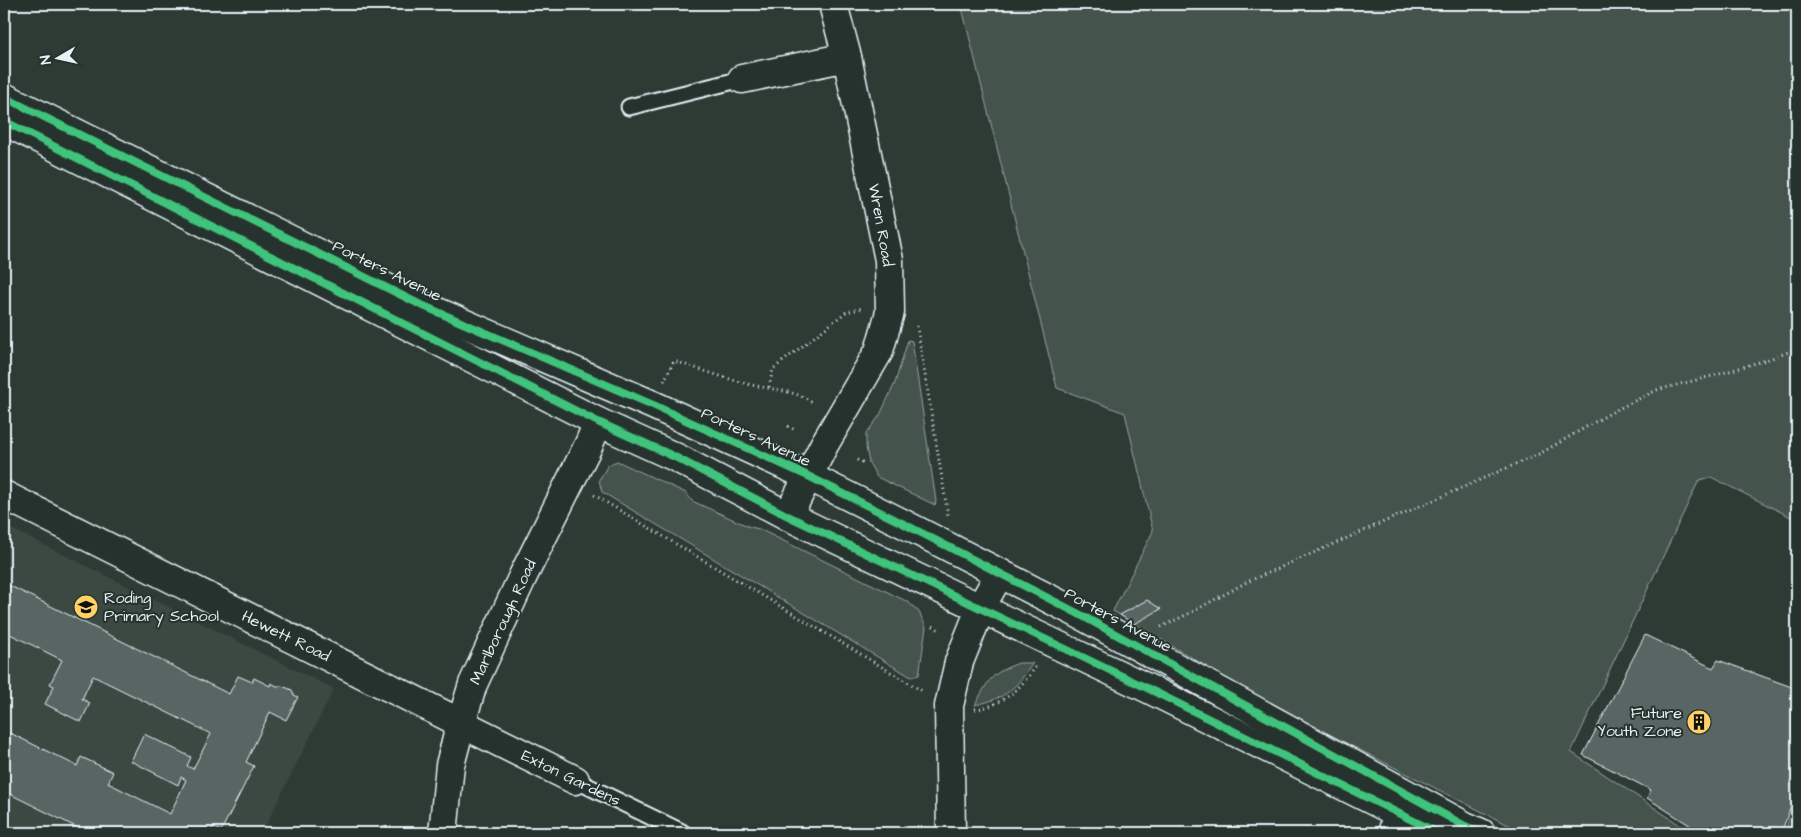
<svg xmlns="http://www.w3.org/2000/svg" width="1801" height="837" font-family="'Architects Daughter',sans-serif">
<rect width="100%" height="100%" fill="#2e3b35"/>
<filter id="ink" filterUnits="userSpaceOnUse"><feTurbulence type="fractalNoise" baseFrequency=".02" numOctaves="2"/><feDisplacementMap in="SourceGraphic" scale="10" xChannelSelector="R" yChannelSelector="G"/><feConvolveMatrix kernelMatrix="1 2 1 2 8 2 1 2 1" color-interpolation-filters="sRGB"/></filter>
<g filter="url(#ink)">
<path fill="#3b4843" d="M4,525l330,164 -72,144h-258z"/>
<g fill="#45524e" stroke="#96a2a3">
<path d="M961,4h836v516l-86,-43 -12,3 -128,272 121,81h-168l-249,-126 -162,-96 40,-80 -28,-118 -68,-25z"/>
<path d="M908,340l4,1 24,160 -1,4 -58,-28 -8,-14 -3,-16v-13l14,-19 15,-32z"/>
<path d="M617,461l69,32 6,8 58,26 9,2 149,73 11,10 7,15 -7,48 -8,2 -309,-185 -3,-12 9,-15z"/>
<path d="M1019,663h14c-18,26 -26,35 -58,42 14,-26 16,-32 44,-42z"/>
<path d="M1797,797v36h-13z"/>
</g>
<g fill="#596563" stroke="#e8f1f8">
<path d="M4,583l225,111 9,-18 14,6 2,-4 16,8 1,-3 6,3h5l10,4 2,5 4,2 -12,23 -16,-8 -24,50 8,4 -33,65 -8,-4 -3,6h-122l-84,-42v-61l73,36 4,-9 32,15 -5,11 62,31 16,-34 -5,-3 -3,8 -47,-24 13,-27 47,23 -4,9 6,3 18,-35 -118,-58 -11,23 8,4 -9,19 -36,-18 9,-18 -4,-2 12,-24 -58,-29z"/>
<path d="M1147,600l14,9 -27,15 -14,-9z"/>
<path d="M1645,635l68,33 5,-8 79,29v101l-16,43h-79l-55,-35 4,-8 -68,-35z"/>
</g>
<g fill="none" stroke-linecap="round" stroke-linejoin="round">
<defs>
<g id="service">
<path d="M629,107l113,-28"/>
<path d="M575,780l107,52"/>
</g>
<g id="minor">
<path d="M742,79l105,-22"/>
<path d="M4,495l571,285"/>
<path d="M788,516l36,-71 55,-94 11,-39 -1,-52 -42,-203 -14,-53"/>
<path d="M443,833l7,-68 11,-42 12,-39 50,-108 66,-132 9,-22"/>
<path d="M951,833l-2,-127 10,-44 22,-55 19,-34"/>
<path d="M1393,833l3,-19"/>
</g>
<g id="primary">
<path d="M4,97l415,207 234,101 155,71 96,48 173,89 388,213 16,7"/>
<path d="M4,121l594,301 77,35 113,59 361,173 289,144"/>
</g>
</defs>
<use href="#service" stroke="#e8f1f8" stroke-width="19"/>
<use href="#minor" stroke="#e8f1f8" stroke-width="31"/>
<use href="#primary" stroke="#e8f1f8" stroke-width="31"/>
<g stroke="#e8f1f8" stroke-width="3" stroke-dasharray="1 4" stroke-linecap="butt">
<path d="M917,326l31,189"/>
<path d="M664,381l10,-20c26,8 52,18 78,24 21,5 42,5 60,17"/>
<path d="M769,387l4,-18 73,-57 17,-4"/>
<path d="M788,426l7,4"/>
<path d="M857,460l7,3"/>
<path d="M594,495l330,197"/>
<path d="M933,626l8,5"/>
<path d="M1161,627l31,-15 55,-30 294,-129 73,-42 43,-21 59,-15 53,-16 28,-10"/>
<path d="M975,709c27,-2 48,-23 62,-44"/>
</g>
<use href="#service" stroke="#26332d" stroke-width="15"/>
<use href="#minor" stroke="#26332d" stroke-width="28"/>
<use href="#primary" stroke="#26332d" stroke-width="28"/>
<defs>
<g id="cycleway">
<path d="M4,97l415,207 234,101 155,71 96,48 173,89 388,213 16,7"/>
<path d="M4,121l594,301 77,35 113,59 361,173 289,144"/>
</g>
</defs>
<use href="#cycleway" stroke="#26332d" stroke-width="11"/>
<use href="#cycleway" stroke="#40c37c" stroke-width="8"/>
</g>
</g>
<defs>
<symbol id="school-disc" viewBox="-11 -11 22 22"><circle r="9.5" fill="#ffd166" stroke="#26332d"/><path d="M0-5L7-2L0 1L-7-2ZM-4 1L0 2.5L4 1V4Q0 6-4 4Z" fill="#111"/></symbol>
<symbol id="building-disc" viewBox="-11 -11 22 22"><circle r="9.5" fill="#ffd166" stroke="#26332d"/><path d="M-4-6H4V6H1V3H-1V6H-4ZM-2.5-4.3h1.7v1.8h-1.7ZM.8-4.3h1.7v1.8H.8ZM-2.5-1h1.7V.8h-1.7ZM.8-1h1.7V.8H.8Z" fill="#111"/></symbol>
</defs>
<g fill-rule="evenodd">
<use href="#school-disc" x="72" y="593" width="28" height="28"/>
<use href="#building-disc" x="1685" y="708" width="28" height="28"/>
</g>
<g text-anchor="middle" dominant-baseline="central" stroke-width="4" stroke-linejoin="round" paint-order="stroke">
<g font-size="16" fill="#e8f1f8" stroke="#26332d">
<text transform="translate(881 225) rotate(80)">Wren Road</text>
<text transform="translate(387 271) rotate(26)">Porters Avenue</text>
<text transform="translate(756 437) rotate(25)">Porters Avenue</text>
<text transform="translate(1118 620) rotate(28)">Porters Avenue</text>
<text transform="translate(503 622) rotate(-65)">Marlborough Road</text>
<text transform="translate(286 636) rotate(26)">Hewett Road</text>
<text transform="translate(571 778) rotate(26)">Exton Gardens</text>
</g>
<g font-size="16" fill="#e8f1f8" stroke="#26332d" text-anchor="start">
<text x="104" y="598">Roding<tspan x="104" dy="18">Primary School</tspan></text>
<text x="1682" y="713" text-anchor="end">Future<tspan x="1682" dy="18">Youth Zone</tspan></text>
</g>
</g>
<rect width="1801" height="837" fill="none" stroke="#26332d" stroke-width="20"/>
<rect x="10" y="10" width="1781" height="817" fill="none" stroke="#e8f1f8" stroke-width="2" filter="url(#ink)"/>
<g transform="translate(58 58) rotate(261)" stroke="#26332d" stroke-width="4" paint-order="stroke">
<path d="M0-4L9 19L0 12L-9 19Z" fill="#e8f1f8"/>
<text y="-8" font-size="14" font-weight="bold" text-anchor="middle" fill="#e8f1f8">N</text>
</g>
</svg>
